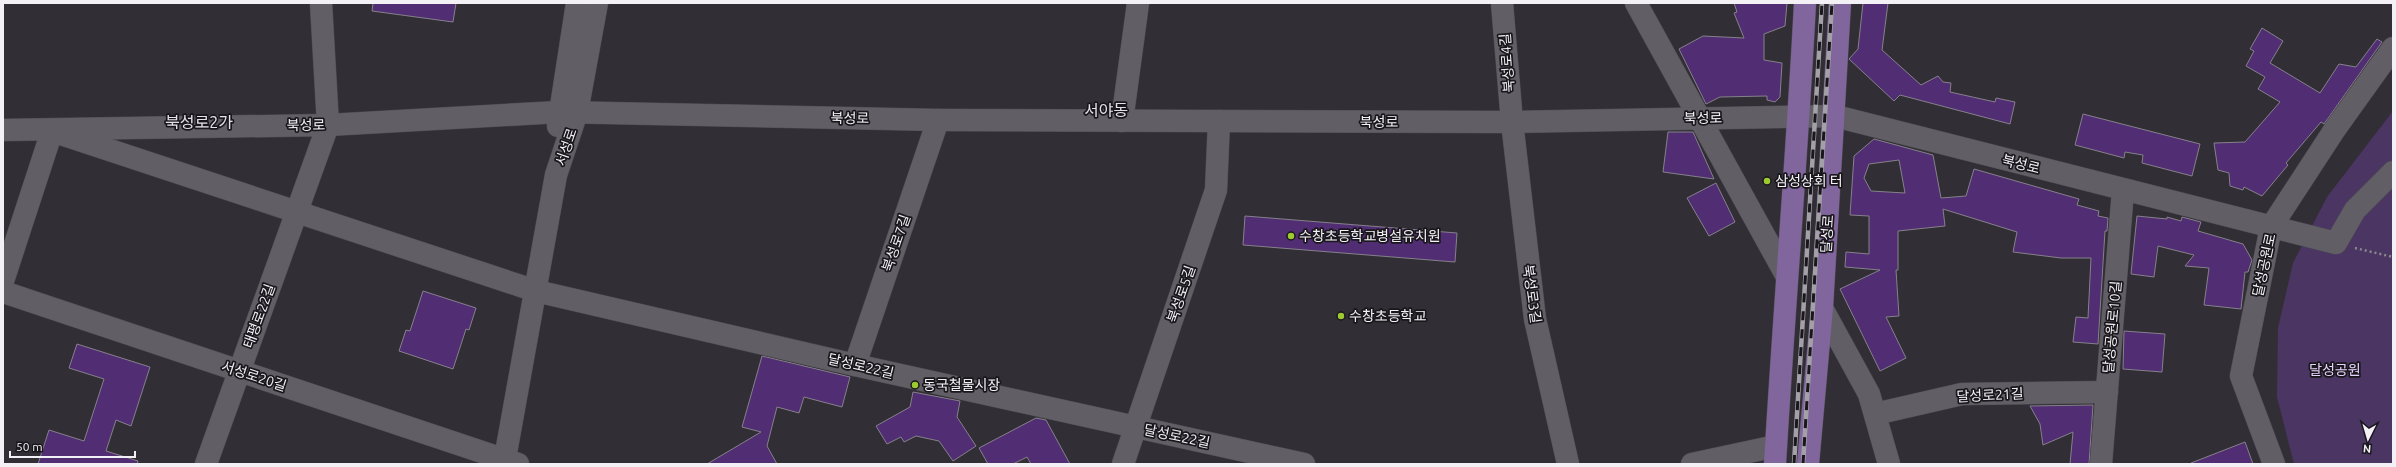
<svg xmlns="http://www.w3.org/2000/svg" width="2396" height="467" font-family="Ubuntu,'Noto Sans KR',sans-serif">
<rect width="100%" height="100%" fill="#322e36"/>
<path fill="#4b3563" d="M2393,111v353h-99l-17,-67 1,-69 15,-65 34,-66z"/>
<g fill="#512e73" stroke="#85818a" fill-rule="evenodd">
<path d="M373,3h83l-3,19 -81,-11z"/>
<path d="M1734,3h53l-2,23 -21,8v26l18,3 -2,34 -5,5 -8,-2v-4l-47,1 -14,7 -27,-55 24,-13 41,2 -10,-25 3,-1z"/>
<path d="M1863,3h25l-6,47 39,35 17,-9 5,6 8,1 -1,9 45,10 1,-4 19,4 -5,22 -110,-29 -6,6 -45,-42 9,-10z"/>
<path d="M2262,28l21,13 -13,22 50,30 19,-29 17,3 21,-28 5,3 -58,82 -3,-2 -35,41 2,2 -26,31 -18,-9 -1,3 -13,-4 -1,-13 -11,-3 -4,-27 31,-1 35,-40 -22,-13 7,-12 -19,-11 8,-15 -4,-2z"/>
<path d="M2083,114l117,30 -8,32 -50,-13 1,-8 -18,-3 -1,6 -49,-13z"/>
<path d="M1668,132h25l21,47 -51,-7z"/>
<path d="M1874,139l59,16 8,43 25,-2 8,-27 105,30 -2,6 22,6 -1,5 10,2 -1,13h-2l-7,113 -25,-2 3,-25 12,1 3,-60h-30l-48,-6 4,-20 -74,-23 2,17 -47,5v39h-2l3,46 -13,1 20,41 -26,13 -40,-82 40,-19 -35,-3 1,-15 23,2v-38l-19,-1 4,-59zM1899,160l6,33 -34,-2 -7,-13 5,-14z"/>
<path d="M1716,183l19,39 -26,14 -22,-38z"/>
<path d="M1245,216l212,17 -2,29 -212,-17z"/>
<path d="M2137,216l30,3v-2l14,4 1,-4 19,5 -3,9 45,13 9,16 -4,12h-3l-4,37 -37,-4 5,-37 -24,-2 9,-11 -36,-9 -4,31 -23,-3z"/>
<path d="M423,291l53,17 -7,22 -3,-1 -13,40 -54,-18 7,-21 4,1z"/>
<path d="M2124,331l41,3 -3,38 -39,-3z"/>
<path d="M77,344l73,23 -19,59 -15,-6 -10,31 32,10 -1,3h-99l11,-34 35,11 20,-62 -35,-11z"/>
<path d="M762,356l88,21 -8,30 -38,-10 -5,16 -22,-6 -10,39 10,18h-70l54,-32 -19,-5z"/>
<path d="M913,392l47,9 -3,16 19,29 -23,15 -14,-20 -23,-5 -12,6 -3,-5 -14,7 -11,-18 34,-19z"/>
<path d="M2093,405l-4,59h-19l3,-32 -30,13 -3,-21 -10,-18z"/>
<path d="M1036,418l10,2 24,44h-39l-4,-7 -14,7h-25l-9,-16z"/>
<path d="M2245,442l8,22h-62v-1z"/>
</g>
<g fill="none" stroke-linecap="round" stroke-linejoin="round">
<defs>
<g id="minor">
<path d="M1502,3l10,119 23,197 33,145"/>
<path d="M1636,3l150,272"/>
<path d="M1122,121l16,-118"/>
<path d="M558,126l19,-123"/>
<path d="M3,130l325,-5 231,-13 379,8 574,2 323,-6 501,127 19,-33 38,-38"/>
<path d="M3,281l49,-150 484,160 319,74 449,99"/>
<path d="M3,292l515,172"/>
<path d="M1822,308l47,86 20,70"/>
<path d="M855,365l83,-245"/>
<path d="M1875,414l87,-20 145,-2"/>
<path d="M206,464l122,-339 -7,-122"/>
<path d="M504,464l52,-289 21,-63 20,-109"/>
<path d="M1123,464l93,-274 3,-69"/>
<path d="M1692,464l84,-18"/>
<path d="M2101,464l22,-274"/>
<path d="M2274,464l-33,-88 30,-149 64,-98 58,-81"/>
</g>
<g id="major">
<path d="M1775,464c9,-154 22,-307 30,-461"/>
<path d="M1808,464l14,-156 18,-305"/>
</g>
</defs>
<use href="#minor" stroke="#4e4b51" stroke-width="23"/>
<use href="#major" stroke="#4e4b51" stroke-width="23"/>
<path stroke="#8b888e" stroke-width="2.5" stroke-dasharray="2 3" stroke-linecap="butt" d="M2355,248l38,9"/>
<use href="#minor" stroke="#615e66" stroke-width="22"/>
<use href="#major" stroke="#80669d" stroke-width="22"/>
<defs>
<g id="rail">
<path d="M1794,464l28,-461"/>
<path d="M1803,464l29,-461"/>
</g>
</defs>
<use href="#rail" stroke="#a3a0a7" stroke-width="4.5"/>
<use href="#rail" stroke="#19171b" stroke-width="3" stroke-dasharray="9" stroke-linecap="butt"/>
</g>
<g fill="#9dca30" stroke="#19171b" stroke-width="1.5">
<circle cx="1767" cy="181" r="4"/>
<circle cx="1291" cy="236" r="4"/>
<circle cx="1341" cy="316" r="4"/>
<circle cx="915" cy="385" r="4"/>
</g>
<g text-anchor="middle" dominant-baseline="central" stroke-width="3.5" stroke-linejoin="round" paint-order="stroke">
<g font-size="14" fill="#f3f1f6" stroke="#19171b">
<text transform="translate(1507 63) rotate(-94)">북성로4길</text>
<text transform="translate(850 118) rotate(1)">북성로</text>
<text transform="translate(1703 118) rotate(-1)">북성로</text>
<text x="1379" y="122">북성로</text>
<text transform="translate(306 125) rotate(-1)">북성로</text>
<text transform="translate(566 147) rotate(-71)">서성로</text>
<text transform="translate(2021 164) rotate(14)">북성로</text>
<text transform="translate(1827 234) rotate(-86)">달성로</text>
<text transform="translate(896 243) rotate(-71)">북성로7길</text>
<text transform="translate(2264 265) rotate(-78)">달성공원로</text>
<text transform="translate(1181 294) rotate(-71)">북성로5길</text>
<text transform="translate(1532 294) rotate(82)">북성로3길</text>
<text transform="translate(259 316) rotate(-70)">태평로22길</text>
<text transform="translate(2112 327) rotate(-85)">달성공원로10길</text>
<text transform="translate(861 366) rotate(13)">달성로22길</text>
<text transform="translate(254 376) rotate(18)">서성로20길</text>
<text transform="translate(1990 395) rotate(-3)">달성로21길</text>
<text transform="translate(1177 436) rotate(12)">달성로22길</text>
</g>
<g font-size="14" fill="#f3f1f6" stroke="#19171b" text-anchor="start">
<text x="1775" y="181">삼성상회 터</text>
<text x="1299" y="236">수창초등학교병설유치원</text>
<text x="1349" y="316">수창초등학교</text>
<text x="923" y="385">동국철물시장</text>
</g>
<g font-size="14" fill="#e5d3fc" stroke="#19171b">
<text x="2335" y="370">달성공원</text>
</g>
<g font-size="16" fill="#e5e1eb" stroke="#19171b">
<text x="1106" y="110">서야동</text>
<text x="199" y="122">북성로2가</text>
</g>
</g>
<rect width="2396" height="467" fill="none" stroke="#f3f1f6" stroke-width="8"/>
<g transform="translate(2368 439) rotate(185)" stroke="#19171b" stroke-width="3" paint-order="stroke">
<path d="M0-3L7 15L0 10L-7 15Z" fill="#f3f1f6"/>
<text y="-6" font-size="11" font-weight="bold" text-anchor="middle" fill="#f3f1f6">N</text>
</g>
<path d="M10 451v6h125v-6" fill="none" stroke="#f3f1f6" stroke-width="2"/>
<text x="16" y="451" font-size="12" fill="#f3f1f6" stroke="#19171b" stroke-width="3" paint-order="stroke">50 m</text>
</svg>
